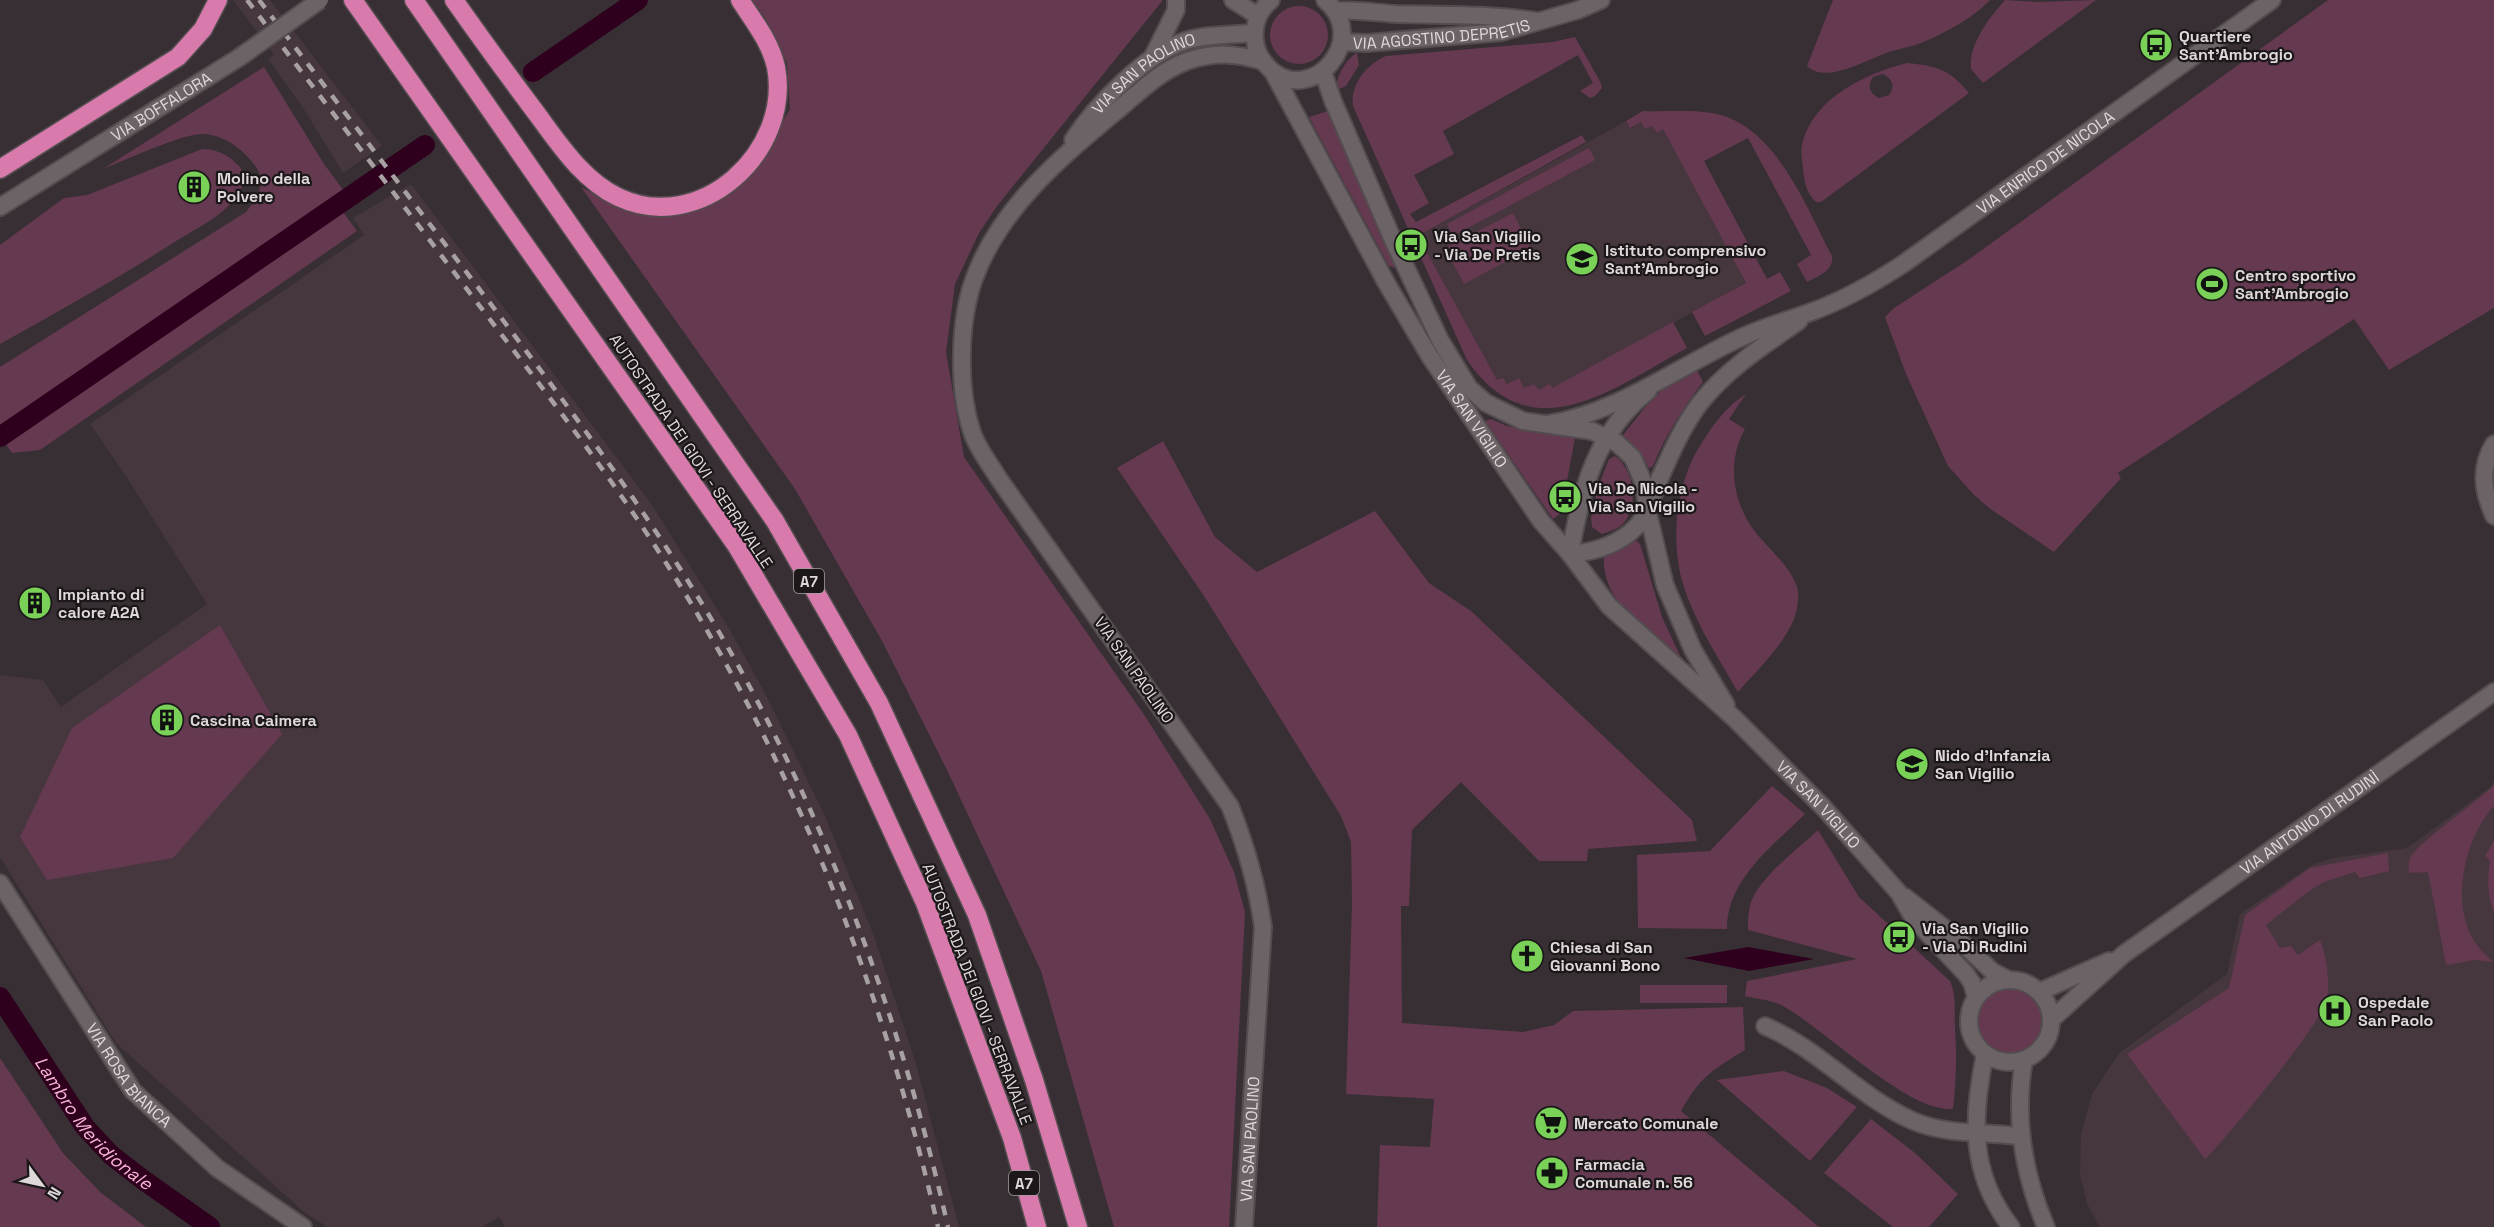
<svg xmlns="http://www.w3.org/2000/svg" width="2494" height="1227" font-family="'Space Grotesk',sans-serif">
<rect width="100%" height="100%" fill="#372f33"/>
<g fill="#46373e">
<path d="M233,0h37l112,146 -39,27 -41,-67 -34,-47 6,-5z"/>
<path d="M1626,121l5,7 10,-6 22,6 83,155 -194,106 -13,2 -42,-10 -79,-145z"/>
<path d="M411,184l239,318 80,128 37,67 58,119 49,120 42,128 43,163h-454l-6,-10 -17,10h-155l-23,-15 -188,-169 -116,-186v-182l43,5 18,27 146,-103 -83,-131 -34,-49 274,-189 -11,-17z"/>
<path d="M2494,778v449h-394l-13,-23 -7,-29 1,-41 11,-40 27,-41 108,-79 13,-60 72,-49 21,-7 74,-10 85,-62z"/>
</g>
<g fill="#653950" fill-rule="evenodd">
<path d="M752,0h411l-166,206 -18,27 -24,51 -9,68 18,105 181,259 65,103 24,53 11,40 -16,315h-115l-73,-256 -94,-201 -65,-129 -87,-152 -214,-302 30,15 58,13 46,-13 21,-13 17,-16 37,-64 -3,-46 -22,-45z"/>
<path d="M1833,0h157c-16,17 -41,31 -62,40 -12,6 -26,8 -39,12 -21,7 -63,33 -82,14z"/>
<path d="M2005,0l31,2 60,-2 -113,83 -12,-14c-3,-24 18,-51 34,-69z"/>
<path d="M2328,0h166v308l-105,62 -35,-51 -236,154 3,5 -67,74 -65,-44 -15,-13 -26,-29 -42,-92 -21,-57 9,-9 74,-48z"/>
<circle cx="1299" cy="35" r="29"/>
<path d="M1575,37l26,46 1,5 -7,8 -5,2 -10,-7 13,-8 -15,-28 -135,76 11,23 -40,21 15,28 -19,11 6,8 166,-87 4,7 -168,94 79,144 6,-2 4,6 12,-6 5,10 10,-4 5,6 11,-6 2,4 121,-66 14,26c-74,40 -155,106 -220,12l-114,-254c-3,-22 14,-42 33,-50l167,-14z"/>
<path d="M1357,53l2,12 -13,21 -9,4c-2,-13 9,-31 20,-37z"/>
<path d="M1907,63c30,3 42,6 62,30l-148,109h-5c-10,-9 -12,-21 -13,-34 -1,-8 -3,-19 0,-27 12,-44 64,-68 104,-78zM1883,74c10,5 12,13 6,21l-10,3c-10,-5 -12,-12 -6,-21z"/>
<path d="M264,67l60,97 20,27 -344,234v-58l246,-155c13,-17 22,-31 7,-49 -12,-15 -29,-28 -50,-29 -19,-1 -80,27 -100,35z"/>
<path d="M1328,111l68,155 -1,2 -6,-2 -80,-149z"/>
<path d="M1643,111c24,1 51,-2 74,3 60,14 89,93 115,142 2,15 -14,20 -25,26l-10,-18 14,-9 -63,-117 -44,23 63,118 13,-7 11,19 -86,45 -13,-24 54,-29 -83,-154 -6,4 -5,-7 -7,3 -4,-7 -11,6 -4,-7z"/>
<path d="M1589,148l6,12 -142,76 -6,-12z"/>
<path d="M202,149c15,0 26,6 36,16 11,11 4,26 -5,36 -15,18 -40,29 -60,42 -56,36 -114,68 -173,101v-99l64,-47 23,-3z"/>
<path d="M341,209l16,22 -317,219 -28,3 -8,-11z"/>
<path d="M1513,213l18,35 -67,36 -19,-36z"/>
<path d="M1697,370l6,12c-21,27 -37,53 -50,84l-4,2 -8,-13 -18,-20 23,-29 21,-21z"/>
<path d="M1746,394l-17,25 16,10c-18,32 -13,70 8,100 14,19 36,35 44,58 3,10 0,23 -3,32 -11,27 -37,51 -56,73 -21,-37 -48,-77 -58,-119 -9,-45 -2,-95 23,-132 12,-19 24,-35 43,-47z"/>
<path d="M1491,419l16,7 68,12 -14,75 -8,6 -68,-98z"/>
<path d="M1163,441l52,96 42,35 118,-61 54,72 42,28 221,209 5,21 -109,8 -1,12h-48l-78,-79 -49,48 -3,76h-8l1,117 121,9 31,-7 19,-14 170,-4 2,43c-34,21 -44,26 -64,61l138,116h-442l3,-82 50,2 4,-48 -88,-5 6,-190 -1,-62 -10,-26 -135,-217 -89,-131z"/>
<path d="M1615,456c21,15 26,59 1,73 -4,2 -9,3 -14,5l-10,-7 -1,-9 6,-28 12,-31z"/>
<path d="M1634,539l6,5 22,73 20,43 -1,3c-31,-28 -80,-60 -77,-107z"/>
<path d="M220,625l62,109 -109,124 -126,22 -27,-43 52,-109z"/>
<path d="M2494,785v21c-30,32 -45,101 -17,139 4,6 10,11 16,17l-18,-2 -29,5 -18,-93 -19,1c0,-5 -1,-10 1,-14 4,-14 69,-58 84,-74z"/>
<path d="M1772,786l33,28c-32,32 -78,65 -78,115l-89,-1 -1,-73 73,-4z"/>
<path d="M1818,830l41,67 91,84c7,16 4,30 5,47 2,28 1,53 -2,81 -47,3 -127,-80 -172,-104 -10,-5 -24,-6 -36,-9l2,-15 110,-22 -109,-29c0,-9 0,-19 3,-28 10,-26 47,-53 67,-72z"/>
<path d="M2494,841v71c-7,-17 -7,-33 -4,-51l-5,-5z"/>
<path d="M2388,853l1,18 -29,7 -5,-6 -31,10 -15,9 -43,34 14,23 11,-2 7,9 22,-15c7,16 10,42 7,59 -4,23 -101,140 -122,160l-78,-105 102,-66 16,-73 65,-47z"/>
<rect x="1640" y="985" width="87" height="18"/>
<circle cx="2011" cy="1021" r="34"/>
<path d="M0,1058l63,95 37,39 46,35h-146z"/>
<path d="M1784,1071l43,17 30,19 -47,54 -93,-81z"/>
<path d="M1871,1119l44,34 43,41 -29,33h-36l-69,-54z"/>
</g>
<path fill="#2f001d" d="M1748,947l66,12 -65,12 -65,-13z"/>
<g fill="none" stroke-linecap="round" stroke-linejoin="round">
<g stroke="#2f001d" stroke-width="20">
<path d="M533,72l105,-72"/>
<path d="M0,437l425,-292"/>
<path id="s1" d="M0,997l85,130 26,28 31,24 68,48"/>
</g>
<defs>
<g id="minor">
<path d="M1233,0l25,16"/>
<path d="M1271,0c-12,10 -18,25 -16,41 1,12 7,20 15,28 41,38 102,-30 55,-69"/>
<path d="M1336,11c19,-2 40,2 60,3 47,1 94,0 140,7"/>
<path id="s2" d="M1342,42l25,1 135,-11 76,-22 23,-10"/>
<path d="M1152,58l24,-48v-10"/>
<path id="s3" d="M1273,72l114,212 42,71 112,166 29,33 39,52 125,112 90,90 75,85 15,26 52,55 6,9 4,14"/>
<path d="M1323,72l10,29 60,139 47,100 29,48 17,15 37,18 69,10 25,12 16,15 11,26 3,25 18,76 28,65 33,55"/>
<path id="s4" d="M1073,140c22,-34 73,-87 112,-99 21,-7 47,-6 69,-8"/>
<path id="s5" d="M1548,424c69,-11 128,-56 190,-85 24,-12 48,-18 73,-27 33,-12 63,-29 92,-48l369,-264"/>
<path d="M2494,444c-15,24 -11,48 0,72"/>
<path d="M1570,554c24,-2 50,-10 67,-28 11,-12 16,-31 22,-46 12,-27 23,-53 41,-77 27,-34 64,-58 99,-82"/>
<path d="M1570,554c11,-63 25,-121 78,-163"/>
<path d="M1905,897l52,41 36,34 16,8"/>
<circle cx="2010" cy="1021" r="41"/>
<path d="M2039,992l70,-31"/>
<path id="s6" d="M2052,1019l72,-65 370,-262"/>
<path d="M1765,1026c54,23 93,70 146,94 33,15 74,12 109,16"/>
<path d="M1985,1054c-13,63 -16,119 26,173"/>
<path d="M2024,1060c-10,58 -1,113 22,167"/>
<path id="s7" d="M1244,1227l19,-300c-6,-43 -17,-81 -33,-121l-231,-327c-9,-15 -22,-31 -27,-47 -14,-42 -13,-103 -1,-144 24,-77 90,-131 149,-180 20,-17 42,-38 67,-47 28,-9 47,-8 75,0"/>
</g>
<g id="tertiary">
<path id="s8" d="M0,207l240,-150"/>
<path id="s9" d="M0,883l133,208 84,77 86,59"/>
</g>
<g id="motorway">
<path d="M353,0l383,545 112,190 77,168 87,235 25,89"/>
<path d="M414,0l361,521 104,182 98,212 57,165 44,147"/>
<path d="M454,0c26,37 53,74 80,110 24,32 47,69 84,87 82,39 174,-45 158,-130 -6,-26 -22,-45 -36,-67"/>
<path d="M0,169l178,-112 25,-28 15,-29"/>
</g>
</defs>
<use href="#minor" stroke="#544d50" stroke-width="20"/>
<use href="#tertiary" stroke="#544d50" stroke-width="20"/>
<use href="#motorway" stroke="#544d50" stroke-width="21"/>
<use href="#minor" stroke="#6c6367" stroke-width="16"/>
<use href="#tertiary" stroke="#6c6367" stroke-width="16"/>
<use href="#motorway" stroke="#d87aac" stroke-width="18"/>
<g stroke="#a8a1a4" stroke-width="4.5" stroke-dasharray="10 10" stroke-linecap="butt">
<path d="M247,0c79,104 159,209 238,313 65,85 131,170 188,261 126,201 212,422 265,653"/>
<path d="M259,0c78,102 156,205 234,307 86,114 172,228 242,353 99,177 168,369 213,567"/>
</g>
<defs>
<path id="tertiary-bridge" d="M240,57l80,-57"/>
</defs>
<use href="#tertiary-bridge" stroke="#544d50" stroke-width="20" stroke-linecap="butt"/>
<use href="#tertiary-bridge" stroke="#6c6367" stroke-width="16"/>
</g>
<defs>
<symbol id="bus-disc" viewBox="-11 -11 22 22"><circle r="9.5" fill="#79d157" stroke="#1c181a"/><path d="M-5-6H5V4H4V6H2V4H-2V6H-4V4H-5ZM-3.5-4V0h7V-4ZM-3.5 1.2v1.5H-2V1.2ZM2 1.2v1.5H3.5V1.2Z" fill="#111"/></symbol>
<symbol id="building-disc" viewBox="-11 -11 22 22"><circle r="9.5" fill="#79d157" stroke="#1c181a"/><path d="M-4-6H4V6H1V3H-1V6H-4ZM-2.5-4.3h1.7v1.8h-1.7ZM.8-4.3h1.7v1.8H.8ZM-2.5-1h1.7V.8h-1.7ZM.8-1h1.7V.8H.8Z" fill="#111"/></symbol>
<symbol id="school-disc" viewBox="-11 -11 22 22"><circle r="9.5" fill="#79d157" stroke="#1c181a"/><path d="M0-5L7-2L0 1L-7-2ZM-4 1L0 2.5L4 1V4Q0 6-4 4Z" fill="#111"/></symbol>
<symbol id="stadium-disc" viewBox="-11 -11 22 22"><circle r="9.5" fill="#79d157" stroke="#1c181a"/><path d="M0-5a6.5 5 0 1 0 0 10a6.5 5 0 1 0 0-10ZM-3.5-1.8h7v3.6h-7Z" fill="#111"/></symbol>
<symbol id="church-disc" viewBox="-11 -11 22 22"><circle r="9.5" fill="#79d157" stroke="#1c181a"/><path d="M-1.2-6h2.4v3.5h3.3v2.4h-3.3V6h-2.4V-.1h-3.3v-2.4h3.3Z" fill="#111"/></symbol>
<symbol id="hospital-disc" viewBox="-11 -11 22 22"><circle r="9.5" fill="#79d157" stroke="#1c181a"/><path d="M-5-5h3v3.5h4V-5h3V5h-3V1.5h-4V5h-3Z" fill="#111"/></symbol>
<symbol id="supermarket-disc" viewBox="-11 -11 22 22"><circle r="9.5" fill="#79d157" stroke="#1c181a"/><path d="M-6-5.5h2.5l.6 2H6L4.5 2H-2.5L-4.4-4H-6ZM-1.5 3.2a1.3 1.3 0 1 0 .1 0ZM3 3.2a1.3 1.3 0 1 0 .1 0Z" fill="#111"/></symbol>
<symbol id="pharmacy-disc" viewBox="-11 -11 22 22"><circle r="9.5" fill="#79d157" stroke="#1c181a"/><path d="M-2-6h4v4h4v4h-4v4h-4v-4h-4v-4h4Z" fill="#111"/></symbol>
</defs>
<g fill-rule="evenodd">
<use href="#bus-disc" x="2137" y="26" width="38" height="38"/>
<use href="#building-disc" x="175" y="168" width="38" height="38"/>
<use href="#bus-disc" x="1392" y="226" width="38" height="38"/>
<use href="#school-disc" x="1563" y="240" width="38" height="38"/>
<use href="#stadium-disc" x="2193" y="265" width="38" height="38"/>
<use href="#bus-disc" x="1546" y="478" width="38" height="38"/>
<use href="#building-disc" x="16" y="584" width="38" height="38"/>
<use href="#building-disc" x="148" y="701" width="38" height="38"/>
<use href="#school-disc" x="1893" y="745" width="38" height="38"/>
<use href="#bus-disc" x="1880" y="918" width="38" height="38"/>
<use href="#church-disc" x="1508" y="937" width="38" height="38"/>
<use href="#hospital-disc" x="2316" y="992" width="38" height="38"/>
<use href="#supermarket-disc" x="1532" y="1104" width="38" height="38"/>
<use href="#pharmacy-disc" x="1533" y="1154" width="38" height="38"/>
</g>
<g text-anchor="middle" dominant-baseline="central" stroke-width="4.5" stroke-linejoin="round" paint-order="stroke">
<g fill="#1c181a" stroke="#a49ea1" stroke-width="1.5">
<rect x="794" y="569" width="30" height="24" rx="4.5"/>
<rect x="1009" y="1171" width="30" height="24" rx="4.5"/>
</g>
<g font-size="15" font-weight="bold" fill="#ded8db">
<text x="809" y="581">A7</text>
<text x="1024" y="1183">A7</text>
</g>
<g font-size="16" fill="#ded8db" stroke="#1c181a">
<text stroke="none"><textPath href="#s2" startOffset="100">VIA AGOSTINO DEPRETIS</textPath></text>
<text stroke="none"><textPath href="#s4" startOffset="99">VIA SAN PAOLINO</textPath></text>
<text stroke="none"><textPath href="#s8" startOffset="190">VIA BOFFALORA</textPath></text>
<text stroke="none"><textPath href="#s5" startOffset="566">VIA ENRICO DE NICOLA</textPath></text>
<text stroke="none"><textPath href="#s3" startOffset="400">VIA SAN VIGILIO</textPath></text>
<text transform="translate(691 451) rotate(56)">AUTOSTRADA DEI GIOVI - SERRAVALLE</text>
<text transform="translate(1134 670) rotate(55)">VIA SAN PAOLINO</text>
<text stroke="none"><textPath href="#s3" startOffset="921">VIA SAN VIGILIO</textPath></text>
<text stroke="none"><textPath href="#s6" startOffset="324">VIA ANTONIO DI RUDINÌ</textPath></text>
<text transform="translate(977 994) rotate(69)">AUTOSTRADA DEI GIOVI - SERRAVALLE</text>
<text stroke="none"><textPath href="#s9" startOffset="232">VIA ROSA BIANCA</textPath></text>
<text stroke="none"><textPath href="#s7" startOffset="88">VIA SAN PAOLINO</textPath></text>
</g>
<g font-size="16" font-weight="bold" fill="#ded8db" stroke="#1c181a" text-anchor="start">
<text x="2179" y="36">Quartiere<tspan x="2179" dy="18">Sant'Ambrogio</tspan></text>
<text x="217" y="178">Molino della<tspan x="217" dy="18">Polvere</tspan></text>
<text x="1434" y="236">Via San Vigilio<tspan x="1434" dy="18">- Via De Pretis</tspan></text>
<text x="1605" y="250">Istituto comprensivo<tspan x="1605" dy="18">Sant'Ambrogio</tspan></text>
<text x="2235" y="275">Centro sportivo<tspan x="2235" dy="18">Sant'Ambrogio</tspan></text>
<text x="1588" y="488">Via De Nicola -<tspan x="1588" dy="18">Via San Vigilio</tspan></text>
<text x="58" y="594">Impianto di<tspan x="58" dy="18">calore A2A</tspan></text>
<text x="190" y="720">Cascina Caimera</text>
<text x="1935" y="755">Nido d'Infanzia<tspan x="1935" dy="18">San Vigilio</tspan></text>
<text x="1922" y="928">Via San Vigilio<tspan x="1922" dy="18">- Via Di Rudinì</tspan></text>
<text x="1550" y="947">Chiesa di San<tspan x="1550" dy="18">Giovanni Bono</tspan></text>
<text x="2358" y="1002">Ospedale<tspan x="2358" dy="18">San Paolo</tspan></text>
<text x="1574" y="1123">Mercato Comunale</text>
<text x="1575" y="1164">Farmacia<tspan x="1575" dy="18">Comunale n. 56</tspan></text>
</g>
<g font-size="18" font-style="italic" fill="#fab4d7" stroke="#1c181a">
<text stroke="none"><textPath href="#s1" startOffset="158">Lambro Meridionale</textPath></text>
</g>
</g>
<g transform="translate(42 1185) rotate(123)" stroke="#1c181a" stroke-width="4.5" paint-order="stroke">
<path d="M0-4.5L10 22L0 15L-10 22Z" fill="#ded8db"/>
<text y="-9" font-size="16" font-weight="bold" text-anchor="middle" fill="#ded8db">N</text>
</g>
</svg>
